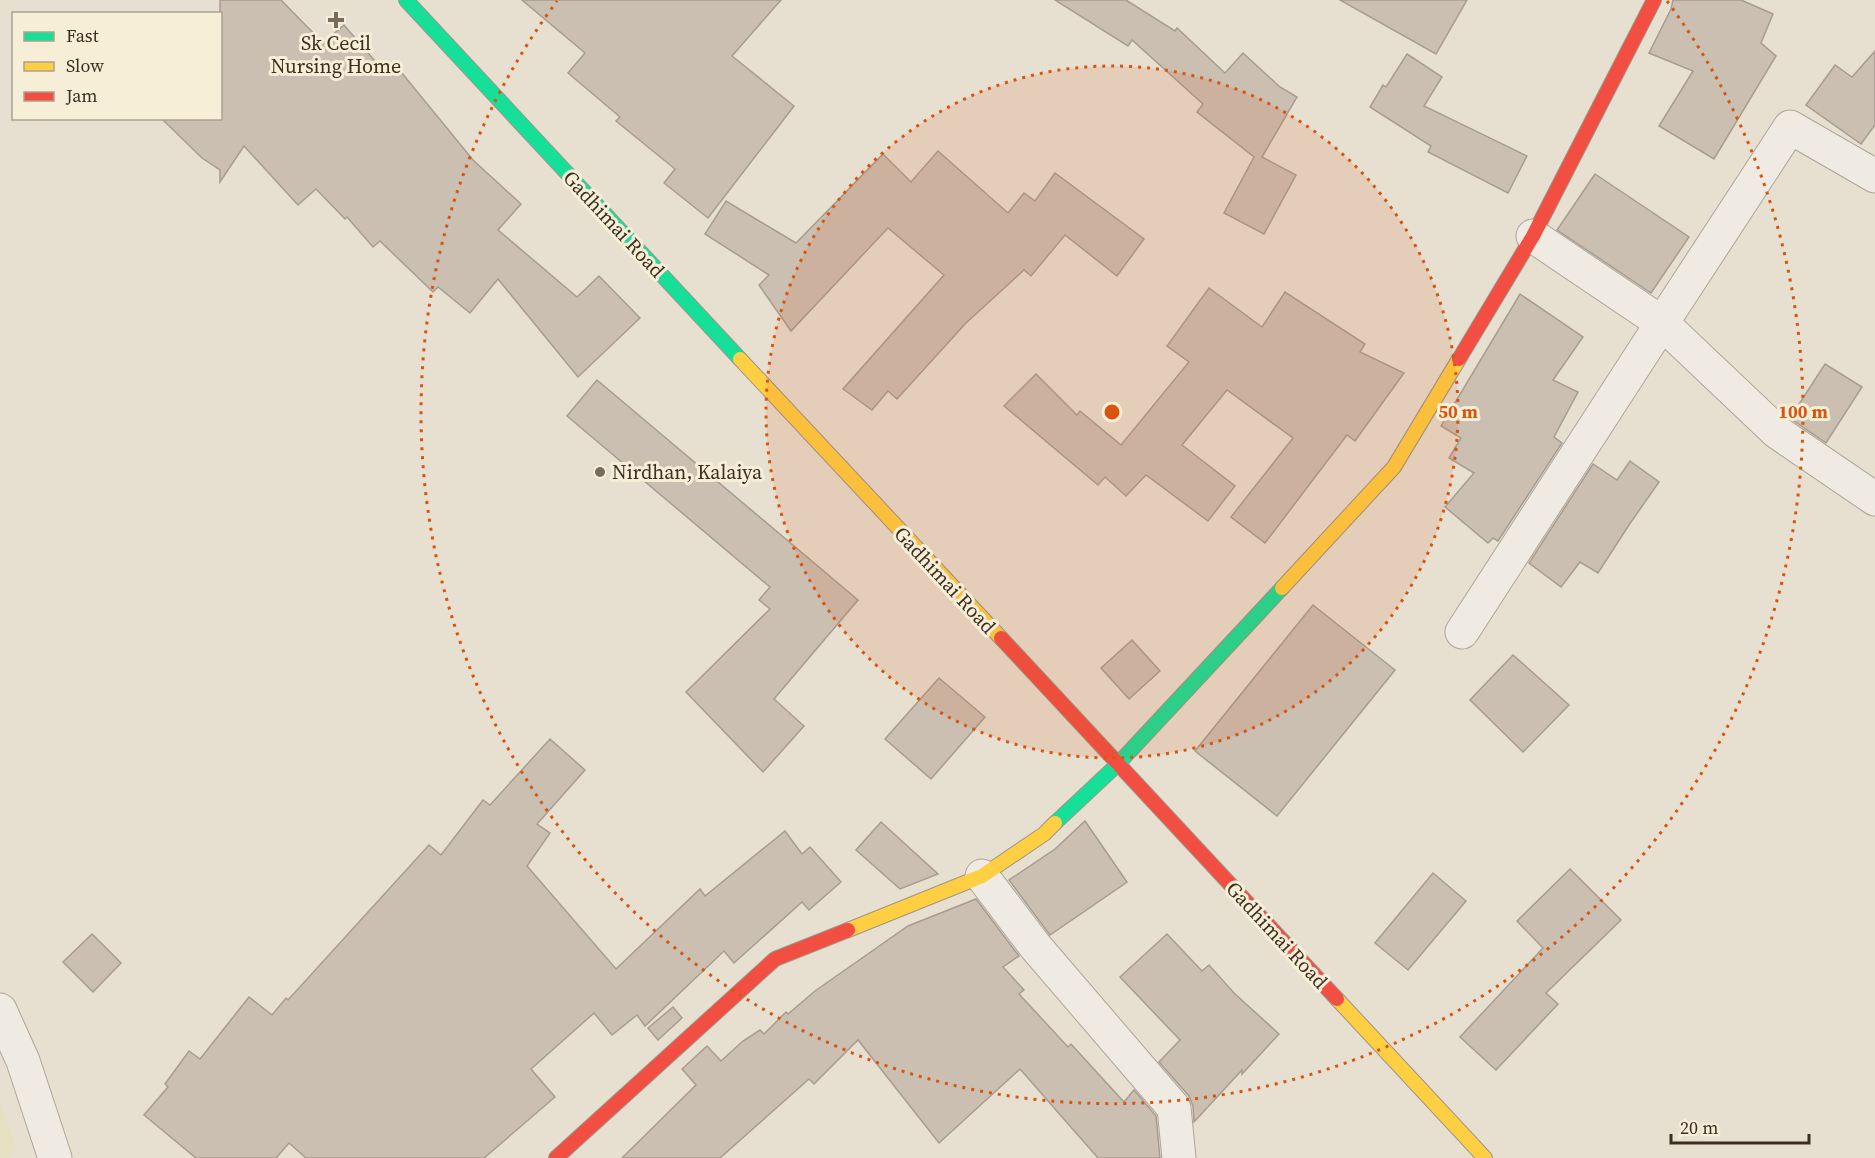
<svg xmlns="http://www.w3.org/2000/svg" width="1875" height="1158" font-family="'Source Serif 4',serif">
<rect width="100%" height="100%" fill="#e7e0d1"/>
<path fill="#e6dfc2" d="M0,1104l17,44 -9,10h-8z"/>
<g fill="#cbbfb2" stroke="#a89c90" stroke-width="1.5">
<path d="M220,0h61l42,43 21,-18 43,50 10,-8 76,93 48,44 -23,26 79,67 22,-21 41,42 -62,59 -80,-98 -28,34 -32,-26 -5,5 -53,-51 -7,6 -26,-30 -2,2 -29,-30 -18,16 -54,-59 -24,36v-12l-18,-12 -41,-40h59z"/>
<path d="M522,0h259l-49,56 62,50 -86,112 -44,-35 11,-14 -59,-48 4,-4 -52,-44 17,-20z"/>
<path d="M1055,0h71l49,31 2,-3 48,45 18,-20 37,34 17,10 -35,60 34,18 -32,59 -40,-21 30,-56 -57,-45 6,-8 -71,-64 -4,6z"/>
<path d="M1340,0h127l-31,54z"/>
<path d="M1673,0h68l32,14 -12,29 15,13 -62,103 -55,-33 34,-55 -44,-18 22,-44z"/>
<path d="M1875,51v74l-14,19 -55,-39 29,-40 17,12z"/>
<path d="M1407,54l35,23 -18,29 103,50 -19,37 -80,-41 3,-6 -61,-39 13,-22 3,2z"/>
<path d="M938,151l70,62 16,-20 11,8 20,-28 89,66 -27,37 -52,-41 -34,41 -7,-6 -58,53 -69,76 -9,-8 -16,19 -29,-21 101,-114 -56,-47 -97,103 -32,-46 10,-10 -64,-41 21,-33 70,42 87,-89 28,28z"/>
<path d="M1595,174l94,63 -38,56 -94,-63z"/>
<path d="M1209,288l53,39 23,-35 80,52 -5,8 44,21 -49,68 -8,-6 -82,108 -34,-26 62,-79 -66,-48 -45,55 53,41 -27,35 -62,-46 -20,21 -21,-19 -7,8 -94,-79 32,-32 41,41 3,-4 41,34 68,-83 -22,-16z"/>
<path d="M1520,294l63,43 -30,43 25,12 -24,45 8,6 -64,98 -5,-3 -5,5 -43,-36 29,-34 -25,-15 12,-20 -20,-12z"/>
<path d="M1825,364l37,23 -36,56 -36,-25z"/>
<path d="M597,380l261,220 -84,99 30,27 -41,46 -77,-80 84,-83 -11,-9 11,-13 -203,-171z"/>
<path d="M1630,461l29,21 -30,43 -31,48 -18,-11 -19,25 -32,-24 64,-99 24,16z"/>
<path d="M1313,605l82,65 -118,146 -82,-65z"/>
<path d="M1132,640l28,31 -31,28 -28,-31z"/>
<path d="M1513,655l56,50 -46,47 -53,-52z"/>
<path d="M939,678l46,39 -54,62 -46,-40z"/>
<path d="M550,739l35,31 -48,54 13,9 -23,33 89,103 84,-80 5,7 80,-65 17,23 8,-7 31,35 -32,28 -7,-8 -68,61 -10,-12 -79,75 -8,-11 -25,20 -18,-22 -63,56 24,28 -71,61h-178l-17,-15 -13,15h-80l-52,-43 24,-28 -3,-3 24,-33 11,8 49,-62 23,18 14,-17 2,2 141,-155 12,10 42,-55 7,5z"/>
<path d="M1085,821l42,61 -77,53 -41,-55 46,-31z"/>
<path d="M881,822l57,52 -38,15 -44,-39z"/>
<path d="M1570,869l51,51 -75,73 12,11 -62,66 -36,-33 83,-89 -26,-27z"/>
<path d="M1433,873l33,28 -58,69 -33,-27z"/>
<path d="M976,899l43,57 -16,11 21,23 -5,4 49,53 3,-3 53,58 10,-12 22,26 4,42h-62l-78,-89 -81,74 -81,-103 -44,44 -5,-5 -89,79h-98l74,-73 -14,-16 25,-23 14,15 22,-20 17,-11 4,4 22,-22 2,2 27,-23 93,-65z"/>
<path d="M92,934l29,29 -28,29 -30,-30z"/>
<path d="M1167,934l35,37 7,-6 25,28 45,41 -37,40v-4l-48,52 -1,-16 -4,-10 -30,-34 21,-22 -60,-63z"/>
<path d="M673,1007l9,11 -24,22 -10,-12z"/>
</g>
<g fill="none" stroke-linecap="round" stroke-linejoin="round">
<defs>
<g id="street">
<path d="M1533,236l129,87 128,-196 85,49"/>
<path d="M1462,632l200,-309 115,109 98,67"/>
<path d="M982,876l53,70 139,162 5,50"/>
<path d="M0,1010l23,51 32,97"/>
</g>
<g id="fast">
<path d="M406,0l334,359"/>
<path d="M1055,823l62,-58 165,-177"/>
</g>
<g id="slow">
<path d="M740,359l261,279"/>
<path d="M1282,588l112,-121 65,-108"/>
<path d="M848,930l134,-54 62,-42 11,-11"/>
<path d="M1337,999l148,159"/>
</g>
<g id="jam">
<path d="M1459,359l74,-123 121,-236"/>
<path d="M1001,638l336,361"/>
<path d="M556,1158l219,-199 73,-29"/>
</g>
</defs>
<use href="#street" stroke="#ada599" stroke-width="35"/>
<use href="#fast" stroke="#9c958a" stroke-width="16"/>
<use href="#slow" stroke="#9c958a" stroke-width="16"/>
<use href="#jam" stroke="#9c958a" stroke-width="16"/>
<use href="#street" stroke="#efebe3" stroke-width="33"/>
<use href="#fast" stroke="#16e098" stroke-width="14"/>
<use href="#slow" stroke="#ffcf43" stroke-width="14"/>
<use href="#jam" stroke="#f24e42" stroke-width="14"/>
</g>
<circle cx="1112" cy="412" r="346" fill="#d7550e" fill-opacity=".12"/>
<g fill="none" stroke="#d7550e" stroke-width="3" stroke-dasharray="3 6">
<circle cx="1112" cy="412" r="346"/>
<path d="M1667 1A691 691 0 1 1 557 1"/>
</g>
<g fill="#786c5e" stroke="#f7eed8" stroke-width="2">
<path d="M333 11h6v6h6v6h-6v6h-6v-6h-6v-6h6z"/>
<circle cx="600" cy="472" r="6"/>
</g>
<g text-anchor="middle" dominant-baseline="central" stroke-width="6" stroke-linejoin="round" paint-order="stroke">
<g font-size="20" fill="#3d2e20" stroke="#f7eed8">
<text x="336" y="43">Sk Cecil<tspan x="336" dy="23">Nursing Home</tspan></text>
<text x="612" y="472" text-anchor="start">Nirdhan, Kalaiya</text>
</g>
<g font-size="20" fill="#3d2e20" stroke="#f7eed8">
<text transform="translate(614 224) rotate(47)">Gadhimai Road</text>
<text transform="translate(945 580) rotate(47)">Gadhimai Road</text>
<text transform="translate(1277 935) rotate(47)">Gadhimai Road</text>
</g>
</g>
<circle cx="1112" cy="412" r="9" fill="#d7550e" stroke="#f7eed8" stroke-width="3"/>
<g font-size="18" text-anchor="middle" font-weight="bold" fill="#d7550e" stroke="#f7eed8" stroke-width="6" stroke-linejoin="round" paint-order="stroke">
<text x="1458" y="418">50 m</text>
<text x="1803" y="418">100 m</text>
</g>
<rect x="12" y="12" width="210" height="108" fill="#f7eed8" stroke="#ada18e" stroke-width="1.5"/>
<rect x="24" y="32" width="30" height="9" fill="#16e098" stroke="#ada18e" stroke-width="1.5"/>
<text x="66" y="42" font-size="18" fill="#3d2e20">Fast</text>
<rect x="24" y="62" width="30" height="9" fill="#ffcf43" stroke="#ada18e" stroke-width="1.5"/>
<text x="66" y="72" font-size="18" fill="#3d2e20">Slow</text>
<rect x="24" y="92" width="30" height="9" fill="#f24e42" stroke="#ada18e" stroke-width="1.5"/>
<text x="66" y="102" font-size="18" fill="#3d2e20">Jam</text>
<path d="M1671 1134v9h138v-9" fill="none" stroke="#3d2e20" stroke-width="3"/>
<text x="1680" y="1134" font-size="18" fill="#3d2e20" stroke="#f7eed8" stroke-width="4.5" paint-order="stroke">20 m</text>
</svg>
